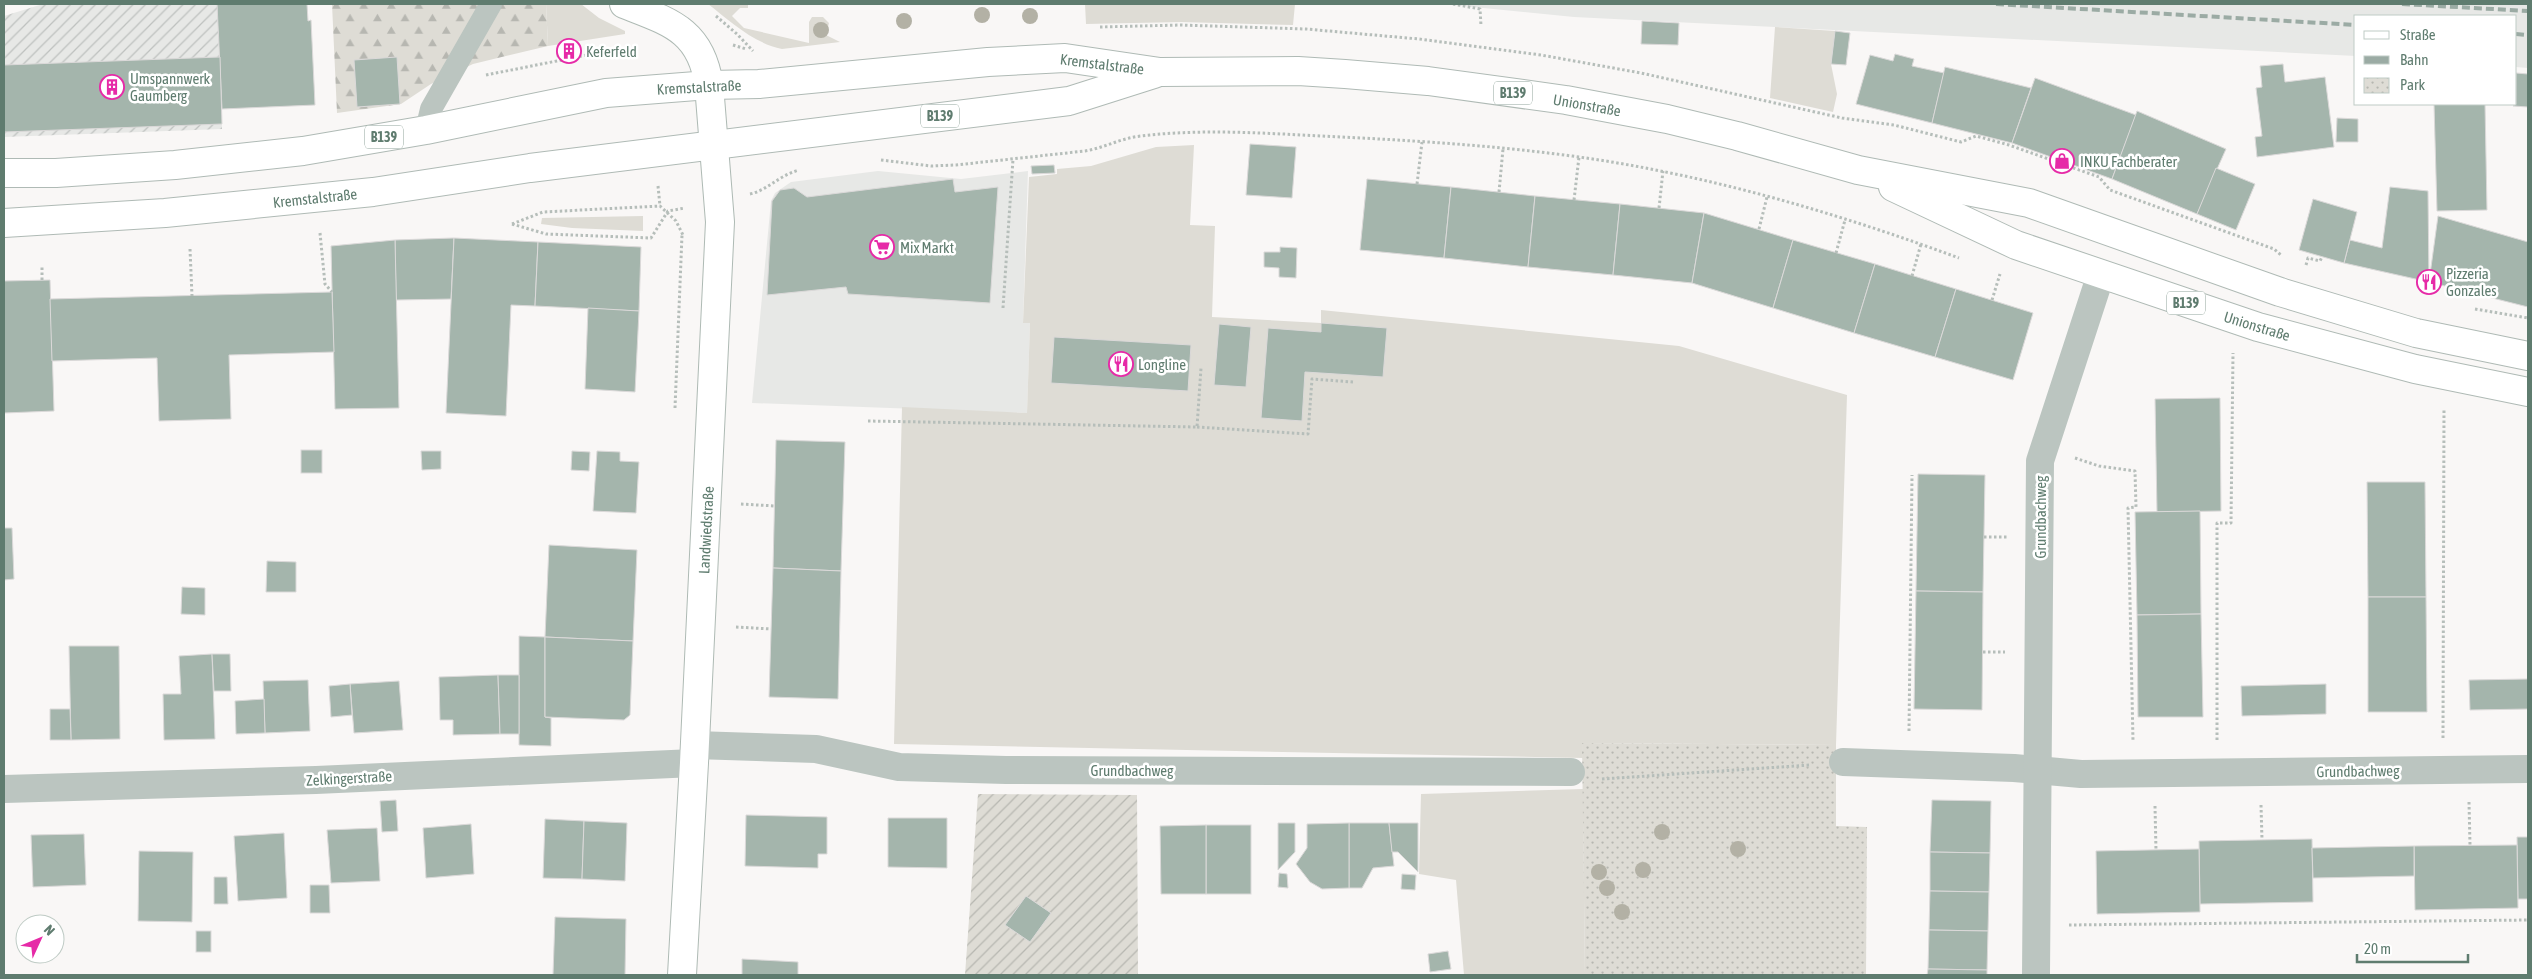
<svg xmlns="http://www.w3.org/2000/svg" width="2532" height="979" font-family="'Asap Condensed',sans-serif">
<defs>
<pattern id="industrial-furrows" width="10" height="10" patternUnits="userSpaceOnUse" patternTransform="scale(1.25)"><rect width="10" height="10" fill="#e7e8e6"/><path d="M-1 1l2-2M0 10L10 0M9 11l2-2" fill="none" stroke="#bec1bf"/></pattern>
<pattern id="forest-firs" width="22" height="20" patternUnits="userSpaceOnUse" patternTransform="scale(1.25)"><rect width="22" height="20" fill="#dedcd5"/><path d="M5 1l3.5 6h-7zM16 11l3.5 6h-7z" fill="#b7b7b1"/></pattern>
<pattern id="park-dots" width="8" height="8" patternUnits="userSpaceOnUse" patternTransform="scale(1.25)"><rect width="8" height="8" fill="#dedcd5"/><path d="M2 2h.1M6 6h.1" fill="none" stroke="#b7b7b1" stroke-width="1.8" stroke-linecap="round"/></pattern>
<pattern id="garden-furrows" width="10" height="10" patternUnits="userSpaceOnUse" patternTransform="scale(1.25)"><rect width="10" height="10" fill="#dedcd5"/><path d="M-1 1l2-2M0 10L10 0M9 11l2-2" fill="none" stroke="#b7b7b1"/></pattern>
</defs>
<rect width="100%" height="100%" fill="#f9f7f6"/>
<g fill="#e7e8e6">
<path d="M1443,4h1085v64l-12,-1v-51h-160v40l-782,-39z"/>
<path d="M878,171l83,8 67,-8 -5,151 7,1 -3,90 -275,-10 19,-202 4,-8 16,-11z"/>
</g>
<path fill="url(#industrial-furrows)" d="M43,4h174l5,125 -218,8v-121z"/>
<g fill="#dedcd5">
<path d="M546,4h35l18,14 26,13v3l-77,12z"/>
<path d="M708,4h40v4h-8l-8,8 12,12 65,15v-21l3,-5h11l6,6 -3,12 14,7 -58,7c-29,-6 -52,-28 -74,-45z"/>
<path d="M1085,4h210l-2,21 -112,-3 -95,2z"/>
<path d="M1775,27l60,4 -4,33 6,30 -4,18 -63,-14z"/>
<path d="M1194,145l-4,80 25,1 -3,91 109,6v-13l358,36 168,49 -11,350 -254,-2 1,15 -689,-14 8,-337 125,6 3,-90h-7l6,-146 28,-3v-5l34,-3 65,-19z"/>
<path d="M643,216v15l-71,-3 -31,-4 1,-6z"/>
<path d="M1583,789l2,186h-121l-8,-95 -37,-6 2,-80z"/>
</g>
<path fill="url(#forest-firs)" d="M332,4h214l2,42 -75,18 -42,20 -30,20 -64,9z"/>
<path fill="url(#park-dots)" d="M1582,743l254,2v81l31,1 -1,148h-281z"/>
<path fill="url(#garden-furrows)" d="M978,794l159,1 1,180h-173z"/>
<g fill="#a4b5ac" stroke="#dbd9d9">
<path d="M217,4h90l1,17 3,-1 4,85 -93,4z"/>
<path d="M1642,21l37,2 -1,22 -37,-1z"/>
<path d="M1835,31l15,2 -4,32 -15,-1z"/>
<path d="M580,45l1,9 -24,3v-9z"/>
<path d="M1895,54l19,5 -2,7 32,7 -12,50 -76,-19 14,-49 23,6z"/>
<path d="M220,57l2,67 -218,8v-67z"/>
<path d="M397,57l3,47 -43,3 -3,-47z"/>
<path d="M2283,64l2,18 40,-5 9,70 -77,10 -2,-20 7,-1 -6,-48 6,-1 -2,-21z"/>
<path d="M1945,67l86,21 -19,55 -80,-20z"/>
<path d="M2516,73l12,1v33l-15,-1 3,-2z"/>
<path d="M2035,78l101,37 -24,64 -100,-36z"/>
<path d="M2434,104h51l2,106 -50,1z"/>
<path d="M2137,111l89,38 -29,65 -85,-35z"/>
<path d="M2337,118l21,1v23h-22z"/>
<path d="M1250,144l46,3 -4,51 -46,-3z"/>
<path d="M1054,165l1,8 -23,1 -1,-8z"/>
<path d="M2216,168l39,16 -19,46 -39,-16z"/>
<path d="M953,179l2,13 43,-5 -8,116 -142,-9 -2,-7 -79,8 5,-94 8,-11 14,-2 13,9z"/>
<path d="M1367,179l84,8 -7,71 -84,-8z"/>
<path d="M1451,187l84,9 -7,71 -84,-9z"/>
<path d="M2390,187l38,4 1,91 -85,-19 6,-23 32,8z"/>
<path d="M1535,196l85,8 -7,71 -85,-8z"/>
<path d="M2313,199l44,13 -13,51 -45,-13z"/>
<path d="M1620,204l84,9 -12,70 -79,-8z"/>
<path d="M1704,213l89,27 -20,68 -81,-25z"/>
<path d="M2438,216l90,26v65l-99,-25z"/>
<path d="M454,238l-3,61 -55,1 -1,-60z"/>
<path d="M454,238l84,4 -3,64 -24,-1 -5,111 -60,-3z"/>
<path d="M395,240l4,168 -64,1 -4,-163z"/>
<path d="M1793,240l82,24 -21,69 -81,-25z"/>
<path d="M538,242l103,5 -2,64 -104,-5z"/>
<path d="M1280,247l17,1 -1,30 -17,-1v-9l-15,-1v-15h16z"/>
<path d="M1875,264l81,25 -21,68 -81,-24z"/>
<path d="M50,280l4,131 -50,2v-132z"/>
<path d="M1956,289l77,24 -20,67 -78,-23z"/>
<path d="M332,292l2,60 -105,3 2,64 -72,2 -2,-63 -105,3 -2,-62z"/>
<path d="M588,308l51,3 -4,81 -50,-3z"/>
<path d="M1321,323l66,5 -4,49 -78,-5 -3,49 -41,-3 7,-90 53,4z"/>
<path d="M1219,324l32,3 -5,60 -32,-2z"/>
<path d="M1054,337l137,8 -3,46 -137,-8z"/>
<path d="M2220,398l1,113 -64,1 -2,-113z"/>
<path d="M776,440l69,2 -4,129 -68,-3z"/>
<rect x="301" y="450" width="21" height="23"/>
<path d="M421,451h20v18l-19,1z"/>
<path d="M572,451l18,1 -1,19 -18,-1z"/>
<path d="M597,451l23,1v9l19,1 -3,51 -43,-2z"/>
<path d="M1918,474l67,1 -2,117 -67,-1z"/>
<path d="M2367,482h58l1,115h-58z"/>
<path d="M2200,511l1,103 -64,1 -2,-103z"/>
<path d="M4,528h8l2,51 -10,1z"/>
<path d="M549,545l88,5 -4,91 -88,-4z"/>
<path d="M267,561l29,1v30h-30z"/>
<path d="M773,568l68,3 -3,128 -69,-2z"/>
<path d="M182,587l23,1v27l-24,-1z"/>
<path d="M1916,591l67,1 -1,118 -68,-1z"/>
<path d="M2368,597h58l1,115h-59z"/>
<path d="M2201,614l2,103h-65l-1,-102z"/>
<path d="M519,636l26,1v80l6,1v28l-32,-1z"/>
<path d="M545,637l88,4 -3,74 -6,5 -79,-3z"/>
<path d="M69,646h50l1,93 -49,1z"/>
<path d="M212,654l3,85 -51,1 -1,-46h18l-2,-38z"/>
<path d="M212,654h18l1,37h-17z"/>
<path d="M498,675l2,59 -47,1v-15h-13l-1,-43z"/>
<path d="M498,675h21v59h-19z"/>
<path d="M2528,679v30l-58,1 -1,-30z"/>
<path d="M308,680l2,51 -45,2 -2,-52z"/>
<path d="M399,681l4,49 -49,3 -4,-49z"/>
<path d="M350,684l2,31 -21,2 -2,-31z"/>
<path d="M2326,684v30l-84,2 -1,-30z"/>
<path d="M264,699l1,34 -29,1 -1,-33z"/>
<path d="M50,709h20l1,31h-21z"/>
<path d="M396,800l2,31 -16,1 -2,-31z"/>
<path d="M1932,800l59,1 -1,52 -60,-1z"/>
<path d="M746,815l81,2v37h-9v14l-73,-2z"/>
<path d="M888,818h59v50l-59,-1z"/>
<path d="M545,819l39,2 -2,58 -39,-1z"/>
<path d="M584,821l43,2 -2,58 -43,-2z"/>
<path d="M1278,823h17v29l-17,18z"/>
<path d="M1349,823h40l5,43 -21,2 -11,20h-13z"/>
<path d="M1349,823v65l-27,1 -12,-7 -14,-18 11,-16v-24z"/>
<path d="M1389,823h29v49l-20,-20h-6z"/>
<path d="M471,824l3,50 -48,4 -3,-50z"/>
<rect x="1206" y="825" width="45" height="69"/>
<path d="M1206,825v69h-45l-1,-68z"/>
<path d="M377,828l3,53 -49,2 -4,-53z"/>
<path d="M284,833l3,65 -49,3 -4,-65z"/>
<path d="M84,834l2,51 -53,2 -2,-52z"/>
<path d="M2517,837h11v62h-10z"/>
<path d="M2312,839l1,63 -113,2 -1,-63z"/>
<path d="M2517,845l1,63 -103,2 -1,-64z"/>
<path d="M2414,846v30l-101,2 -1,-30z"/>
<path d="M2199,849l1,63 -103,2 -1,-63z"/>
<path d="M139,851l54,1 -1,70 -54,-1z"/>
<path d="M1930,852l60,1 -1,39 -59,-1z"/>
<path d="M1279,873l8,1 1,14 -10,-1z"/>
<path d="M1402,874l14,1 -1,15 -14,-1z"/>
<path d="M214,877h13l1,27h-14z"/>
<path d="M310,885h19l1,28h-20z"/>
<path d="M1930,891l59,1 -1,39 -59,-1z"/>
<path d="M1026,896l25,17 -21,29 -25,-17z"/>
<path d="M555,917l71,2 -1,56h-72z"/>
<path d="M1929,930l59,1 -1,39 -59,-1z"/>
<rect x="196" y="931" width="15" height="21"/>
<path d="M1448,951l3,18 -21,3 -2,-18z"/>
<path d="M742,959l56,3v13h-56z"/>
<path d="M1928,969l59,1v5h-60z"/>
</g>
<g fill="none" stroke-linecap="round" stroke-linejoin="round">
<defs>
<path id="secondary" d="M624,4c46,18 77,26 85,81l11,137 -26,541 -12,212"/>
<g id="primary">
<path d="M4,173h52l119,-8 128,-14 123,-21 180,-37 103,-8 50,-1 229,-22 77,-4 95,14 138,-1 47,3 83,7 138,19 101,19 70,17 121,34 171,33 251,89 136,41 112,23"/>
<path d="M1893,187l123,58 242,82 157,42 113,23"/>
<path d="M4,223l161,-10 208,-21 157,-24 539,-67 85,-27"/>
</g>
</defs>
<use href="#secondary" stroke="#aebab4" stroke-width="30"/>
<use href="#primary" stroke="#afbab5" stroke-width="30"/>
<g stroke="#b6beba" stroke-width="3" stroke-dasharray="2.5 2.5" stroke-linecap="butt">
<path d="M1453,4l27,5 1,17"/>
<path d="M716,16l21,18 16,17"/>
<path d="M1100,27l80,-2 126,4 113,10 122,16 100,18 201,45 52,7 67,17 15,-6 33,9 90,32 11,13 164,59 7,6"/>
<path d="M733,45l13,4"/>
<path d="M486,75l106,-21 43,1"/>
<path d="M881,160l50,6 25,-1 129,-14c19,-3 36,-13 56,-15 66,-8 134,-2 201,1 79,4 158,9 237,20 129,18 258,56 380,101"/>
<path d="M1417,184l5,-42"/>
<path d="M658,186l2,20"/>
<path d="M1499,192l4,-43"/>
<path d="M750,194c18,-4 28,-18 49,-24"/>
<path d="M1574,200l5,-43"/>
<path d="M1659,208l4,-37"/>
<path d="M512,224l34,10 105,4 17,-27 17,-3"/>
<path d="M512,224l31,-12 117,-6 16,15 7,14"/>
<path d="M1759,229l8,-32"/>
<path d="M320,233l5,51 7,8"/>
<path d="M190,249l2,47"/>
<path d="M1836,253l9,-33"/>
<path d="M2306,265l2,-7 12,3 2,-4"/>
<path d="M1912,276l9,-32"/>
<path d="M42,280v-15"/>
<path d="M1992,300l8,-26"/>
<path d="M1003,308l10,-149"/>
<path d="M2475,309l53,9"/>
<path d="M675,408l7,-173"/>
<path d="M868,421l329,6 4,-59"/>
<path d="M1197,427l111,7 4,-55 41,3"/>
<path d="M2075,458l24,8 36,5 1,36 -8,1 5,233"/>
<path d="M741,504l34,2"/>
<path d="M1984,537h23"/>
<path d="M736,627l35,2"/>
<path d="M1983,652h22"/>
<path d="M1909,731l3,-256"/>
<path d="M2443,738l1,-329"/>
<path d="M2217,740v-217h14l2,-170"/>
<path d="M1602,779l208,-14"/>
<path d="M2469,802l1,43"/>
<path d="M2261,805l1,35"/>
<path d="M2155,806l1,45"/>
<path d="M2069,925l459,-5"/>
</g>
<path stroke="#bbc5c0" stroke-width="22" d="M426,130l5,-21 60,-105"/>
<g stroke="#bbc5c0" stroke-width="28">
<path d="M695,745l121,4 83,18 107,3 565,2"/>
<path d="M1843,762l171,6 67,6 447,-5"/>
<path d="M4,789l312,-9 378,-17"/>
<path d="M2036,975l4,-514 61,-187"/>
</g>
<use href="#secondary" stroke="#fff" stroke-width="28"/>
<use href="#primary" stroke="#fff" stroke-width="28"/>
<g stroke="#9baba4" stroke-width="4" stroke-dasharray="8 4" stroke-linecap="butt">
<path d="M1996,4l360,21"/>
<path d="M2402,4l126,7"/>
<path d="M2516,34l12,1"/>
</g>
</g>
<g fill="#b3b1a5">
<circle cx="982" cy="15" r="8"/>
<circle cx="1030" cy="16" r="8"/>
<circle cx="904" cy="21" r="8"/>
<circle cx="821" cy="30" r="8"/>
<circle cx="1662" cy="832" r="8"/>
<circle cx="1738" cy="849" r="8"/>
<circle cx="1643" cy="870" r="8"/>
<circle cx="1599" cy="872" r="8"/>
<circle cx="1607" cy="888" r="8"/>
<circle cx="1622" cy="912" r="8"/>
</g>
<defs>
<symbol id="building-ring" viewBox="-11 -11 22 22"><circle r="9.5" fill="#fff" stroke="#e62aa7" stroke-width="1.5"/><path d="M-4-6H4V6H1V3H-1V6H-4ZM-2.5-4.3h1.7v1.8h-1.7ZM.8-4.3h1.7v1.8H.8ZM-2.5-1h1.7V.8h-1.7ZM.8-1h1.7V.8H.8Z" fill="#e62aa7"/></symbol>
<symbol id="shop-ring" viewBox="-11 -11 22 22"><circle r="9.5" fill="#fff" stroke="#e62aa7" stroke-width="1.5"/><path d="M-5-2.5h2.3a2.7 3.5 0 0 1 5.4 0H5L5.5 6h-11ZM-1.5-2.5h3a1.5 2.3 0 0 0-3 0Z" fill="#e62aa7"/></symbol>
<symbol id="supermarket-ring" viewBox="-11 -11 22 22"><circle r="9.5" fill="#fff" stroke="#e62aa7" stroke-width="1.5"/><path d="M-6-5.5h2.5l.6 2H6L4.5 2H-2.5L-4.4-4H-6ZM-1.5 3.2a1.3 1.3 0 1 0 .1 0ZM3 3.2a1.3 1.3 0 1 0 .1 0Z" fill="#e62aa7"/></symbol>
<symbol id="restaurant-ring" viewBox="-11 -11 22 22"><circle r="9.5" fill="#fff" stroke="#e62aa7" stroke-width="1.5"/><path d="M-5-6h1v4h1v-4h1v4h1v-4h1v5L-1.5 .5V6h-2V.5L-5-1ZM5-6V6H3V1.5H1.5Q1.5-4 5-6Z" fill="#e62aa7"/></symbol>
</defs>
<g fill-rule="evenodd">
<use href="#building-ring" x="555" y="37" width="28" height="28"/>
<use href="#building-ring" x="98" y="73" width="28" height="28"/>
<use href="#shop-ring" x="2048" y="147" width="28" height="28"/>
<use href="#supermarket-ring" x="868" y="233" width="28" height="28"/>
<use href="#restaurant-ring" x="2415" y="268" width="28" height="28"/>
<use href="#restaurant-ring" x="1107" y="350" width="28" height="28"/>
</g>
<g text-anchor="middle" dominant-baseline="central" stroke-width="5" stroke-linejoin="round" paint-order="stroke">
<g fill="#fff" stroke="#8fa39a" stroke-width="1">
<rect x="1494" y="81.5" width="38" height="23" rx="4"/>
<rect x="921" y="104.5" width="38" height="23" rx="4"/>
<rect x="365" y="125.5" width="38" height="23" rx="4"/>
<rect x="2167" y="291.5" width="38" height="23" rx="4"/>
</g>
<g font-size="14" font-weight="bold" fill="#5f7c6f">
<text x="1513" y="93">B139</text>
<text x="940" y="116">B139</text>
<text x="384" y="137">B139</text>
<text x="2186" y="303">B139</text>
</g>
<g font-size="15" fill="#5f7c6f" stroke="#fff" text-anchor="start">
<text x="586" y="51">Keferfeld</text>
<text x="130" y="78">Umspannwerk<tspan x="130" dy="17">Gaumberg</tspan></text>
<text x="2080" y="161">INKU Fachberater</text>
<text x="900" y="247">Mix Markt</text>
<text x="2446" y="273">Pizzeria<tspan x="2446" dy="17">Gonzales</tspan></text>
<text x="1138" y="364">Longline</text>
</g>
<g font-size="15" fill="#5f7c6f" stroke="#fff">
<text transform="translate(1102 64) rotate(7)">Kremstalstraße</text>
<text transform="translate(699 87) rotate(-3)">Kremstalstraße</text>
<text transform="translate(1587 105) rotate(10)">Unionstraße</text>
<text transform="translate(315 198) rotate(-6)">Kremstalstraße</text>
<text transform="translate(2257 326) rotate(17)">Unionstraße</text>
<text transform="translate(2040 517) rotate(-90)">Grundbachweg</text>
<text transform="translate(706 530) rotate(-87)">Landwiedstraße</text>
<text x="1132" y="770">Grundbachweg</text>
<text transform="translate(2358 771) rotate(-1)">Grundbachweg</text>
<text transform="translate(349 778) rotate(-3)">Zelkingerstraße</text>
</g>
</g>
<rect width="2532" height="979" fill="none" stroke="#5f7c6f" stroke-width="10"/>
<rect x="2354" y="15" width="162" height="90" fill="#ffffff" stroke="#bfcbc5"/>
<rect x="2364" y="31" width="25" height="8" fill="#ffffff" stroke="#bfcbc5"/>
<text x="2400" y="40" font-size="15" fill="#5f7c6f">Straße</text>
<rect x="2364" y="56" width="25" height="8" fill="#9baba4" stroke="#bfcbc5"/>
<text x="2400" y="65" font-size="15" fill="#5f7c6f">Bahn</text>
<rect x="2364" y="78" width="25" height="15" fill="url(#park-dots)" stroke="#bfcbc5"/>
<text x="2400" y="90" font-size="15" fill="#5f7c6f">Park</text>
<g transform="translate(40 939) rotate(46)"><circle r="24" fill="#ffffff" stroke="#bfcbc5"/>
<path d="M0-4L9 19L0 12L-9 19Z" fill="#e62aa7"/>
<text y="-8" font-size="14" font-weight="bold" text-anchor="middle" fill="#5f7c6f">N</text>
</g>
<path d="M2357 954v8h111v-8" fill="none" stroke="#5f7c6f" stroke-width="2.5"/>
<text x="2364" y="954" font-size="15" fill="#5f7c6f" stroke="#ffffff" stroke-width="4" paint-order="stroke">20 m</text>
</svg>
